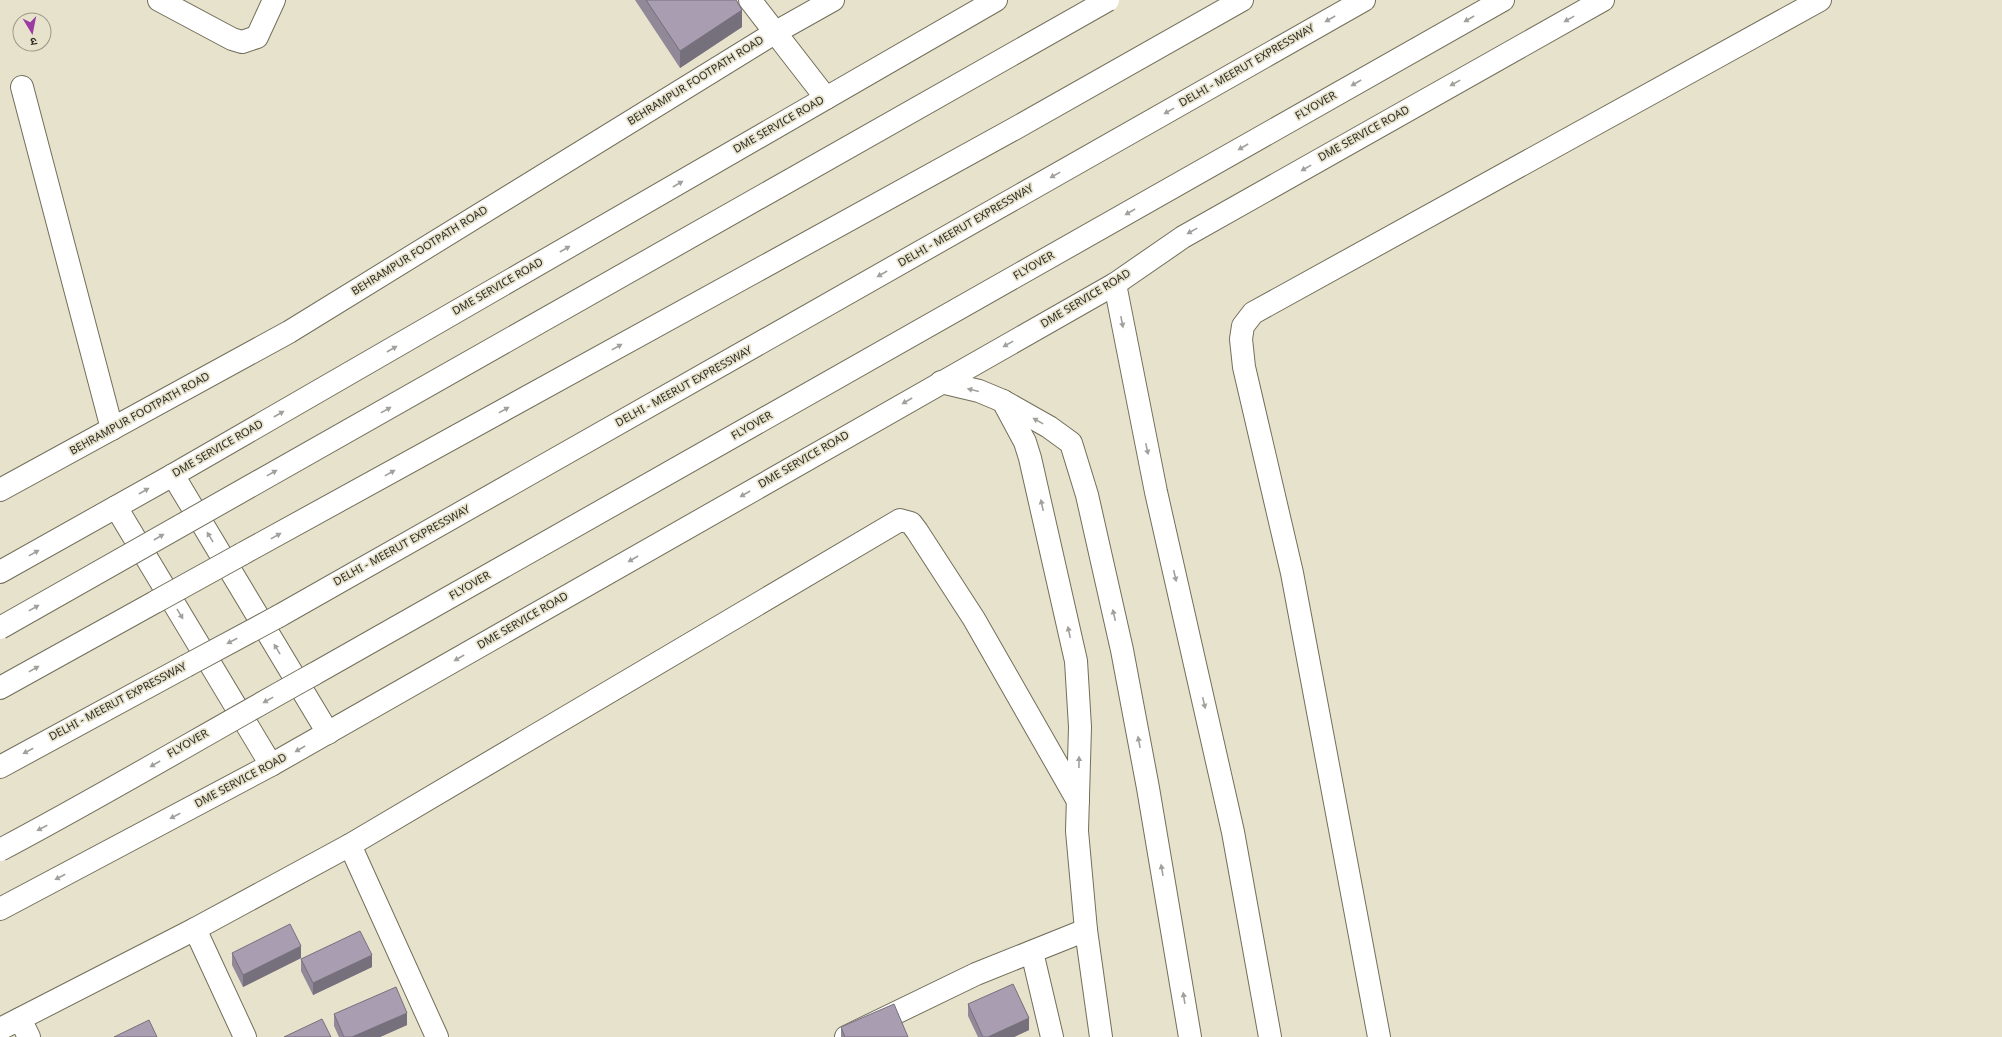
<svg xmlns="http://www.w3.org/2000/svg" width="2002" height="1037" font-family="Georgia,'Noto Sans Devanagari',serif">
<rect width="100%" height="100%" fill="#e6e2cc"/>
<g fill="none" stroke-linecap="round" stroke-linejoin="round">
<defs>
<g id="minor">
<path d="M159,0l73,39 10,3 15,-5 17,-37"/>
<path d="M750,0l76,98"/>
<path d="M22,87l90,342"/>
<path d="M1003,401l22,41 5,16 46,203 4,66 -3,104 9,99 15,107"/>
<path d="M0,490l289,-158 487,-300 57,-32"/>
<path d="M350,845l87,192"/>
<path d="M195,929l50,108"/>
<path d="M1032,952l20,85"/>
<path d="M20,1019l9,18"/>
<path d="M0,1029l195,-100 155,-84 550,-325 11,3 6,8 57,88 104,182"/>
<path d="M846,1037l130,-63 110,-44"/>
<path d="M1379,1037l-87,-464 -48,-206 -3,-28 2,-13 10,-13 567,-313"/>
</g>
<g id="major">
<path d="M1115,284l41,208 77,340 37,205"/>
<path d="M941,382l38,9 24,10 46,26 22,16 16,52 35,155 26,138 42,249"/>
<path d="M173,475l155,258"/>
<path d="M116,507l155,258"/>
<path d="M0,572l173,-97 823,-475"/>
<path d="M0,909l271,-144 844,-481 68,-47 420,-237"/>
</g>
<g id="highway">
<path d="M242,554l772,-425 228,-129"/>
<path d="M279,616l1085,-616"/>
<path d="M314,674l1189,-674"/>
<path d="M0,688l157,-87"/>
<path d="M0,767l186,-101"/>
</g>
</defs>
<use href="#minor" stroke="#726e5a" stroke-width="24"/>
<use href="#major" stroke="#726e5a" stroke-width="24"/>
<use href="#highway" stroke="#726e5a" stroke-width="24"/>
<use href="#minor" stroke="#fff" stroke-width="22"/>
<use href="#major" stroke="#fff" stroke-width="22"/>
<use href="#highway" stroke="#fff" stroke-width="22"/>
<defs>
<g id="highway-bridge">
<path d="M157,601l85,-47"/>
<path d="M0,628l1108,-628"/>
<path d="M186,666l93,-50"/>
<path d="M0,850c106,-56 209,-118 314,-176"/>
</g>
</defs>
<use href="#highway-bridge" stroke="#726e5a" stroke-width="24" stroke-linecap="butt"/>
<use href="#highway-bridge" stroke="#fff" stroke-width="22"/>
</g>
<g fill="#918898">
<path d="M635,0h101l6,27 -62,41z"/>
<path d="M232,953l69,5 -58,29 -11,-22z"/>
<path d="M301,959l71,8 -59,28 -12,-24z"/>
<path d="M968,1004l61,26 -15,7h-36l-10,-21z"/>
<path d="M334,1014l73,11 -27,12h-41l-5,-11z"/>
<path d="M841,1027l67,10h-67z"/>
</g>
<g fill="#766f7c">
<path d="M742,10v17l-62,41v-17z"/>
<path d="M301,946v12l-58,29v-12z"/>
<path d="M372,955v12l-59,28v-12z"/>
<path d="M407,1013v12l-27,12h-28z"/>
<path d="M1029,1018v12l-15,7h-26z"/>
</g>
<g fill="#a99eb1" stroke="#766f7c">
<path d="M646,0h90l6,10 -62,41z"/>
<path d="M290,924l11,22 -58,29 -11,-22z"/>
<path d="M360,931l12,24 -59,28 -12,-24z"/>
<path d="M1013,984l16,34 -41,19h-5l-15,-33z"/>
<path d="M396,987l11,26 -55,24h-8l-10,-23z"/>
<path d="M894,1004l14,33h-63l-4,-10z"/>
<path d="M322,1019l9,18h-47z"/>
<path d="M149,1020l8,17h-43z"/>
</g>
<defs><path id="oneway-solid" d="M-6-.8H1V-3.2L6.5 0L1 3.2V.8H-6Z"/></defs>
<g fill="#a1a09c">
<use href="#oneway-solid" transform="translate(1330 19) rotate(150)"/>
<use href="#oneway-solid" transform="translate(1469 19) rotate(150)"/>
<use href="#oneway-solid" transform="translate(1569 19) rotate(151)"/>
<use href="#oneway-solid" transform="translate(1356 83) rotate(150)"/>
<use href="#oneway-solid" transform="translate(1455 83) rotate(151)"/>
<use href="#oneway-solid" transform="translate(1169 111) rotate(151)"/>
<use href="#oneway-solid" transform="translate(1243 147) rotate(150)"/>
<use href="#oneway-solid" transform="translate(1306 168) rotate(151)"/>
<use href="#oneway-solid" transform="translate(1055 175) rotate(151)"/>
<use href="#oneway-solid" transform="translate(678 184) rotate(-30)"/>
<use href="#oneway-solid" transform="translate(1130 212) rotate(150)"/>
<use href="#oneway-solid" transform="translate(1192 231) rotate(151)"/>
<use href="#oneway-solid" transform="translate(565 249) rotate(-30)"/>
<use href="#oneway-solid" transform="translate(882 274) rotate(150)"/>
<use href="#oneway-solid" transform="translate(1122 322) rotate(79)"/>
<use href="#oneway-solid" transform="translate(1008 344) rotate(151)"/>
<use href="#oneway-solid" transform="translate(617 347) rotate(-29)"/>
<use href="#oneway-solid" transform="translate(392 349) rotate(-30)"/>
<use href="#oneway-solid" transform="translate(973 390) rotate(-166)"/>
<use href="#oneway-solid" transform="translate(907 401) rotate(150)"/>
<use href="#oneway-solid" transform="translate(386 410) rotate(-29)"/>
<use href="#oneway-solid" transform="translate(504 410) rotate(-29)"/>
<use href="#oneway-solid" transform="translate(279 414) rotate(-30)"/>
<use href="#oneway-solid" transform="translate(1038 421) rotate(-151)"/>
<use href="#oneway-solid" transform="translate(1147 449) rotate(78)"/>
<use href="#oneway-solid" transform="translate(272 473) rotate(-29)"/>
<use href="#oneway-solid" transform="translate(390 473) rotate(-29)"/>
<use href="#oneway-solid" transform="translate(144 491) rotate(-30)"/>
<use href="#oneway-solid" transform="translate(745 494) rotate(150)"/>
<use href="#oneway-solid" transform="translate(1042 505) rotate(-102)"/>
<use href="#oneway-solid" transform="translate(276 536) rotate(-29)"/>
<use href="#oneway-solid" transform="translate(159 537) rotate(-30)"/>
<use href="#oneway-solid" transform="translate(210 537) rotate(-121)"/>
<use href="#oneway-solid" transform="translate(34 553) rotate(-29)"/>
<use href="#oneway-solid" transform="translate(633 559) rotate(150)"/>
<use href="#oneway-solid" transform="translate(1175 576) rotate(77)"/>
<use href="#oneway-solid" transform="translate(34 608) rotate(-29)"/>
<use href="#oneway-solid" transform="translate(180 614) rotate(59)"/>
<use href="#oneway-solid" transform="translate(1114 615) rotate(-103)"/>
<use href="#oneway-solid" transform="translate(1069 632) rotate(-102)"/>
<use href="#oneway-solid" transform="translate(232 641) rotate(152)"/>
<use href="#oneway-solid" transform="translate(277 649) rotate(-121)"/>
<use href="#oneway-solid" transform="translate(459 658) rotate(150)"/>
<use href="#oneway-solid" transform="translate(34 669) rotate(-29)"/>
<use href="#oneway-solid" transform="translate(268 700) rotate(151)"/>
<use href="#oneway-solid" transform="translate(1204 703) rotate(77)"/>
<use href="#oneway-solid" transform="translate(1139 742) rotate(-101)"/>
<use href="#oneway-solid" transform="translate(300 749) rotate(150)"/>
<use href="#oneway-solid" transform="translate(28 751) rotate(152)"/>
<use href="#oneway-solid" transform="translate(1079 762) rotate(-89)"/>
<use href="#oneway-solid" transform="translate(155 764) rotate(150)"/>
<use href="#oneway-solid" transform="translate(175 816) rotate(152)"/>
<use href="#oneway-solid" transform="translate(42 828) rotate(152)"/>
<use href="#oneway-solid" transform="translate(1162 870) rotate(-100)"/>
<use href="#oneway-solid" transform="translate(60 877) rotate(152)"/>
<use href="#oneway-solid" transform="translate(1184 998) rotate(-99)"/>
</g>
<g text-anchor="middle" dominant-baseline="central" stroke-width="3.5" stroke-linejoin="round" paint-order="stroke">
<g font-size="11" fill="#2e2c24" stroke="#e6e2cc">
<text transform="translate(1247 66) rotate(-30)">DELHI - MEERUT EXPRESSWAY</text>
<text transform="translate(696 81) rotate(-32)">BEHRAMPUR FOOTPATH ROAD</text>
<text transform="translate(1316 106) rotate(-30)">FLYOVER</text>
<text transform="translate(779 125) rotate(-30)">DME SERVICE ROAD</text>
<text transform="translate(1364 134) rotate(-29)">DME SERVICE ROAD</text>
<text transform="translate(966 226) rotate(-30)">DELHI - MEERUT EXPRESSWAY</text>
<text transform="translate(420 251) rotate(-32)">BEHRAMPUR FOOTPATH ROAD</text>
<text transform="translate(1034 266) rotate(-30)">FLYOVER</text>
<text transform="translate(498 287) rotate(-30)">DME SERVICE ROAD</text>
<text transform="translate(1086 299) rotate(-31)">DME SERVICE ROAD</text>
<text transform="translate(684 387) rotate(-29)">DELHI - MEERUT EXPRESSWAY</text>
<text transform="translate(140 414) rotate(-29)">BEHRAMPUR FOOTPATH ROAD</text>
<text transform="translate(752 426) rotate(-30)">FLYOVER</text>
<text transform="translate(218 449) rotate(-30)">DME SERVICE ROAD</text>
<text transform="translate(804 460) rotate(-30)">DME SERVICE ROAD</text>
<text transform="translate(402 546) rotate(-29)">DELHI - MEERUT EXPRESSWAY</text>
<text transform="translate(470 586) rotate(-30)">FLYOVER</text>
<text transform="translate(523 621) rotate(-30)">DME SERVICE ROAD</text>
<text transform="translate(118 702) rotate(-28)">DELHI - MEERUT EXPRESSWAY</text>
<text transform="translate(188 744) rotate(-30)">FLYOVER</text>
<text transform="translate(241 781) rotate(-28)">DME SERVICE ROAD</text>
</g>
</g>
<g transform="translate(32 32) rotate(170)"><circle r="19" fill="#e6e2cc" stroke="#9c9989"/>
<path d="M0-3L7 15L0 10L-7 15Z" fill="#9b3ba3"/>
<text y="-6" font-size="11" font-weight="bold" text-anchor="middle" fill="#2e2c24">उ</text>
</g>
</svg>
